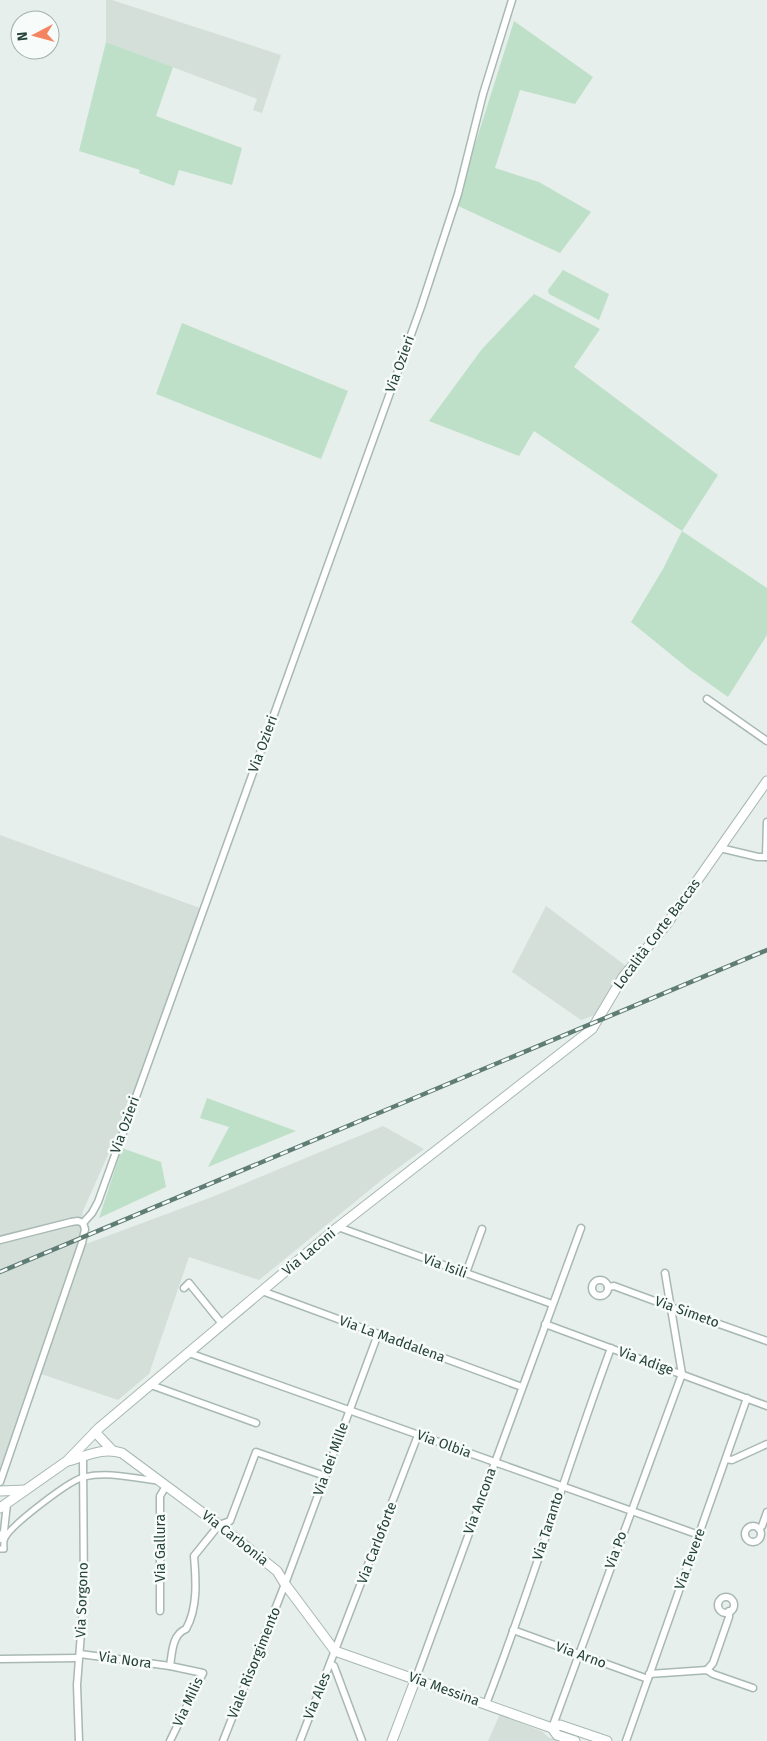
<svg xmlns="http://www.w3.org/2000/svg" width="767" height="1741" font-family="'Fira Sans',sans-serif">
<rect width="100%" height="100%" fill="#e6efeb"/>
<g fill="#d4dfda">
<path d="M106,0h6l169,55 -19,58 -9,-3 4,-11 -151,-57z"/>
<path d="M0,835l200,73 -42,134 -75,169 -5,36 134,-50 171,-71 41,23 -41,30 -124,101 -70,-23 -40,117 -31,26 -80,-27 -38,109z"/>
<path d="M546,906l80,60 -31,49 -14,5 -69,-48z"/>
<path d="M500,1714l43,18 5,5 11,4h-71z"/>
</g>
<g fill="#bfe0c8">
<path d="M514,21l79,56 -18,27 -55,-14 -25,78 44,14 52,30 -31,41 -104,-48z"/>
<path d="M106,42l67,25 -17,49 86,32 -10,37 -53,-15 -5,16 -35,-13 1,-3 -61,-19z"/>
<path d="M563,270l46,24 -10,26 -50,-26 -1,-4z"/>
<path d="M534,294l66,35 -26,38 144,108 -36,56 85,57v47l-39,62 -38,-27 -59,-48 32,-53 19,-38 -148,-100 -15,25 -90,-35 53,-72z"/>
<path d="M182,323l166,68 -27,68 -165,-65z"/>
<path d="M207,1098l89,33 -88,36 21,-40 -29,-9z"/>
<path d="M122,1148l39,14 5,25 -67,31z"/>
</g>
<g fill="none" stroke-linecap="round" stroke-linejoin="round">
<defs>
<path id="pedestrian" d="M0,1549h4c0,-3 -1,-8 1,-11 6,-13 65,-58 79,-61 23,-6 49,1 73,4"/>
<g id="minor">
<path d="M707,699l60,42"/>
<path d="M720,848l38,9h9"/>
<path d="M766,857l1,-35"/>
<path d="M83,1223l9,-10 6,-11 323,-895 37,-113 25,-100 29,-94"/>
<path d="M338,1227l214,77"/>
<path d="M0,1240l71,-18 7,-1 5,2"/>
<path d="M466,1273l16,-44"/>
<circle cx="600" cy="1288" r="8"/>
<path d="M608,1287l6,-1 57,21 96,34"/>
<path d="M184,1288l5,-5 34,42"/>
<path d="M262,1291l260,96"/>
<path d="M545,1324l222,82"/>
<path d="M189,1353l510,182"/>
<path d="M151,1385l105,38"/>
<path d="M726,1459l6,1 35,-16"/>
<path d="M0,1482l82,-239 3,-14 -2,-6"/>
<circle cx="753" cy="1534" r="8"/>
<path d="M759,1529l3,-3 5,-14"/>
<path d="M0,1539l4,-8 3,-27"/>
<circle cx="726" cy="1605" r="8"/>
<path d="M160,1611v-115l6,-10"/>
<path d="M513,1630l135,49"/>
<path d="M80,1654l90,12 33,7 -33,68"/>
<path d="M0,1659l78,-1"/>
<path d="M330,1664l4,2 28,75"/>
<path d="M170,1666c2,-12 2,-32 16,-37 12,-21 10,-49 8,-73l25,-31 11,-4 26,-69 69,24"/>
<path d="M707,1670l6,-7 16,-46v-6"/>
<path d="M649,1674l58,-4 6,4 40,14"/>
<path d="M416,1678l165,-450"/>
<path d="M486,1704c46,-117 81,-238 125,-356"/>
<path d="M552,1728l130,-354 -17,-101"/>
<path d="M79,1741l-2,-56 7,-91 -1,-136"/>
<path d="M223,1741l62,-157 93,-250"/>
<path d="M300,1741l118,-306"/>
<path d="M626,1741l121,-343"/>
</g>
<g id="tertiary">
<path d="M95,1432l17,18"/>
<path d="M68,1461c19,-5 34,-14 54,-8l97,72 58,46 8,13 50,67 217,77 5,7 18,6"/>
<path d="M0,1491l25,-1"/>
<path d="M0,1508l67,-47 32,-33 239,-201 254,-198 31,-52 43,-52 101,-144"/>
<path d="M552,1728l8,-3 47,16"/>
<path d="M392,1741l24,-63"/>
</g>
</defs>
<use href="#pedestrian" stroke="#a8b8b2" stroke-width="8"/>
<use href="#minor" stroke="#a8b8b2" stroke-width="9"/>
<use href="#tertiary" stroke="#a8b8b2" stroke-width="11"/>
<use href="#pedestrian" stroke="#fff" stroke-width="5"/>
<use href="#minor" stroke="#fff" stroke-width="6"/>
<use href="#tertiary" stroke="#fff" stroke-width="9"/>
<defs>
<path id="rail" d="M0,1272l767,-322"/>
</defs>
<use href="#rail" stroke="#5f7d75" stroke-width="4.5"/>
<use href="#rail" stroke="#f7fbf9" stroke-width="2.5" stroke-dasharray="8" stroke-linecap="butt"/>
</g>
<g text-anchor="middle" dominant-baseline="central" stroke-width="5" stroke-linejoin="round" paint-order="stroke">
<g font-size="14" fill="#24423a" stroke="#f7fbf9">
<text transform="translate(400 364) rotate(-70)">Via Ozieri</text>
<text transform="translate(263 744) rotate(-70)">Via Ozieri</text>
<text transform="translate(657 934) rotate(-53)">Località Corte Baccas</text>
<text transform="translate(125 1125) rotate(-70)">Via Ozieri</text>
<text transform="translate(309 1252) rotate(-40)">Via Laconi</text>
<text transform="translate(445 1266) rotate(20)">Via Isili</text>
<text transform="translate(687 1312) rotate(20)">Via Simeto</text>
<text transform="translate(392 1339) rotate(20)">Via La Maddalena</text>
<text transform="translate(646 1361) rotate(20)">Via Adige</text>
<text transform="translate(444 1444) rotate(20)">Via Olbia</text>
<text transform="translate(331 1459) rotate(-70)">Via dei Mille</text>
<text transform="translate(480 1501) rotate(-70)">Via Ancona</text>
<text transform="translate(548 1526) rotate(-72)">Via Taranto</text>
<text transform="translate(235 1538) rotate(38)">Via Carbonia</text>
<text transform="translate(377 1543) rotate(-69)">Via Carloforte</text>
<text transform="translate(160 1548) rotate(-90)">Via Gallura</text>
<text transform="translate(616 1550) rotate(-70)">Via Po</text>
<text transform="translate(690 1559) rotate(-70)">Via Tevere</text>
<text transform="translate(82 1600) rotate(-88)">Via Sorgono</text>
<text transform="translate(581 1655) rotate(20)">Via Arno</text>
<text transform="translate(125 1660) rotate(8)">Via Nora</text>
<text transform="translate(254 1663) rotate(-68)">Viale Risorgimento</text>
<text transform="translate(444 1689) rotate(20)">Via Messina</text>
<text transform="translate(317 1696) rotate(-68)">Via Ales</text>
<text transform="translate(188 1702) rotate(-65)">Via Milis</text>
</g>
</g>
<g transform="translate(35 35) rotate(264)"><circle r="24" fill="#f7fbf9" stroke="#a3b1ad"/>
<path d="M0-4L9 19L0 12L-9 19Z" fill="#f4845f"/>
<text y="-8" font-size="14" font-weight="bold" text-anchor="middle" fill="#24423a">N</text>
</g>
</svg>
